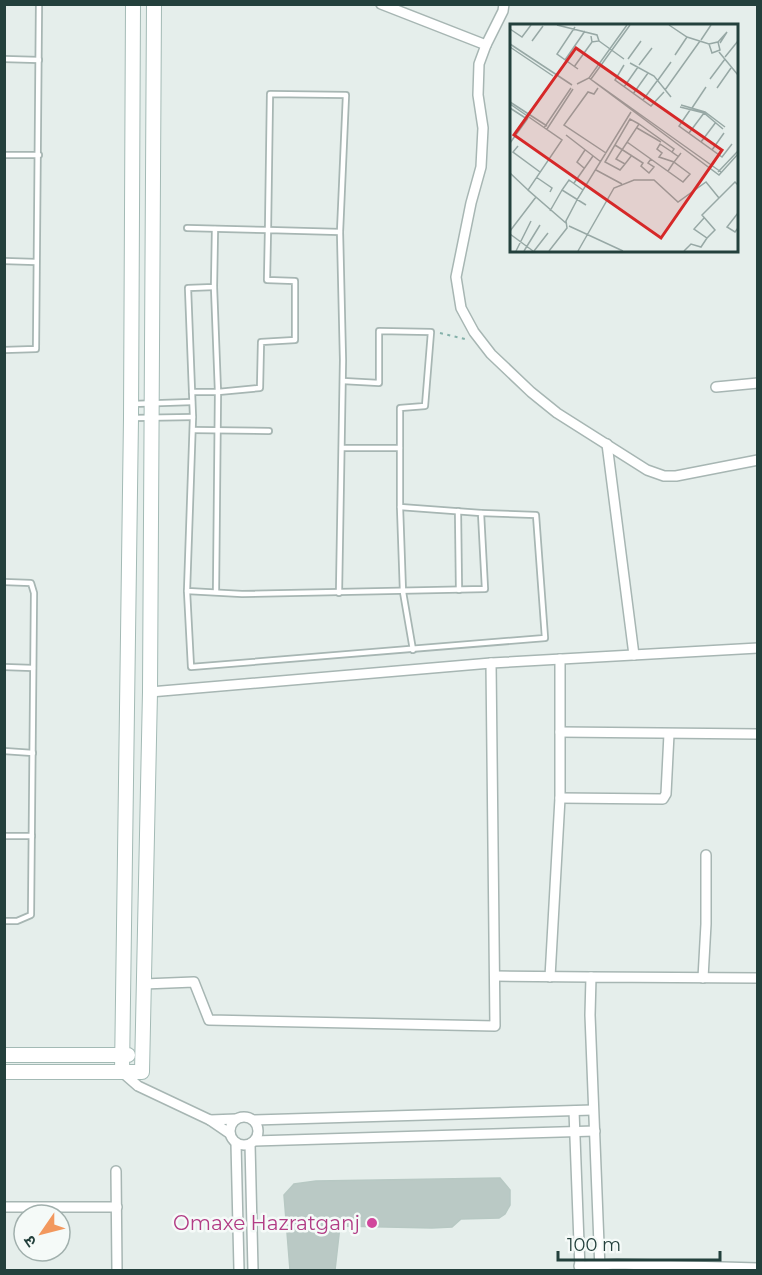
<svg xmlns="http://www.w3.org/2000/svg" width="762" height="1275" font-family="Montserrat,'Noto Sans Devanagari',sans-serif">
<rect width="100%" height="100%" fill="#e5eeeb"/>
<path fill="#bac9c5" stroke="#b7c8c3" stroke-width="1.5" d="M500,1178l10,12v15l-5,9 -6,4 -38,1 -9,8 -20,1 -92,-2 -5,44h-45l-6,-75 10,-11 22,-3z"/>
<g fill="none" stroke-linecap="round" stroke-linejoin="round">
<defs>
<g id="lane">
<path d="M4,59l35,1"/>
<path d="M4,155h35"/>
<path d="M187,228l81,2 2,-136 76,1 -6,137 3,128 -4,233"/>
<path d="M215,229l-1,58 -26,1 5,129 -6,174 55,3 243,-5 -4,-76 -81,-6"/>
<path d="M4,261l32,1"/>
<path d="M214,287l4,105 42,-4 1,-46 34,-2v-59l-28,-1 1,-50 72,2"/>
<path d="M4,350l32,-1 3,-345"/>
<path d="M343,381l36,2v-52l52,1 -6,74 -25,2v99l3,85 10,58"/>
<path d="M192,392h26l-2,200"/>
<path d="M132,404l60,-2"/>
<path d="M133,418l60,-1"/>
<path d="M193,430l76,1"/>
<path d="M342,448h58"/>
<path d="M458,511l1,79"/>
<path d="M4,582l27,1 3,10 -3,322 -14,6h-13"/>
<path d="M187,591l4,76 354,-29 -9,-123 -55,-2"/>
<path d="M4,667l29,1"/>
<path d="M4,751l29,2"/>
<path d="M4,836h28"/>
</g>
<g id="street">
<path d="M381,4l105,41 -7,19 -1,31 5,33 -2,39 -10,36 -15,74 5,31 13,24 17,22 40,38 26,21 90,57 17,6h12l82,-16"/>
<path d="M486,45l17,-34 1,-7"/>
<path d="M716,387l42,-4"/>
<path d="M607,444l27,211"/>
<path d="M150,692l341,-29 267,-15"/>
<path d="M560,732l198,2"/>
<path d="M560,798l103,1 3,-5 3,-60"/>
<path d="M495,976l96,1"/>
<path d="M550,977l10,-179v-139"/>
<path d="M703,978l3,-54v-69"/>
<path d="M144,984l50,-2 15,38 286,6 -4,-363"/>
<path d="M122,1072l16,14 72,34"/>
<path d="M574,1111l6,159"/>
<circle cx="244" cy="1131" r="14"/>
<path d="M253,1120l340,-10"/>
<path d="M229,1133l-19,-13 26,-1"/>
<path d="M254,1141l341,-10"/>
<path d="M236,1143l3,127"/>
<path d="M250,1144l3,126"/>
<path d="M116,1171l1,99"/>
<path d="M4,1207h113"/>
<path d="M579,1266l38,-2 141,4"/>
<path d="M600,1270l-10,-255 1,-38 167,1"/>
</g>
<g id="secondary">
<path d="M4,1055h124"/>
<path d="M4,1072h138l8,-380 4,-688"/>
<path d="M122,1072l9,-654 2,-414"/>
</g>
</defs>
<use href="#lane" stroke="#a7b6b3" stroke-width="8"/>
<use href="#street" stroke="#a7b6b3" stroke-width="12"/>
<use href="#secondary" stroke="#a3bab5" stroke-width="16"/>
<path stroke="#85b1aa" stroke-width="2" stroke-dasharray="3 4.5" stroke-linecap="butt" d="M440,333l29,7"/>
<use href="#lane" stroke="#fff" stroke-width="4.5"/>
<use href="#street" stroke="#fff" stroke-width="9"/>
<use href="#secondary" stroke="#fff" stroke-width="14"/>
</g>
<circle fill="#d1479c" stroke="#f5faf8" stroke-width="2" cx="372" cy="1223" r="6"/>
<g text-anchor="middle" dominant-baseline="central" stroke-width="5" stroke-linejoin="round" paint-order="stroke">
<g font-size="20" fill="#b23c85" stroke="#f5faf8" text-anchor="end">
<text x="360" y="1223">Omaxe Hazratganj</text>
</g>
</g>
<g transform="translate(510 24)">
<rect width="228" height="228" fill="#e5eeeb"/>
<path fill="none" stroke="#97a8a5" stroke-width="1.5" d="M47,1l40,10 2,6 -7,1 -1,-6M159,1l18,12 22,7 9,-2 2,8 -8,3 -3,-9M65,3l-18,27 21,15M0,5l12,8 9,-12M191,16l10,-15M22,17l11,-15M89,17l25,18M208,18l9,-10 -7,11M0,20l62,41M0,23l43,29M209,28l19,23M165,31l12,-18M215,33l13,-16M118,35l13,-18M55,36l20,-29M120,39l24,13 17,21M114,41l-9,15 36,26 13,-14M129,41l13,-17M64,43l18,-25M79,54l130,97 19,-21M79,54l132,94M81,55l39,-54M200,55l15,-20M148,56l13,-18M67,60l12,-6 38,-53M114,63l14,-20M88,64l-4,6 -6,-2 -24,33 42,28M207,64l14,-20M155,66l35,-49M123,70l15,-21M133,76l14,-19M0,78l37,24M0,80l52,36 -34,50 39,34M171,81l24,7 20,15M170,83l24,6 19,16M0,84l17,11M182,84l14,-21M180,86l-11,16 43,31 10,-13M34,104l27,-40M127,104l24,14M37,105l26,-40M179,109l15,-20M56,111l35,27M117,118l56,40 7,-8 -16,-12 7,-9M191,118l15,-20M0,119l18,-25M105,121l28,18 -2,3 8,7 5,-6 -6,-4 3,-4M8,122l-5,6 27,20M202,126l12,-17M122,131l-7,9 -9,-5 23,-35 35,25 -2,3 7,5M115,140l-5,6 -15,-8 25,-43 9,5M74,144l-7,-6 8,-12M86,146l26,14M158,147l6,-9 -15,-5 3,-4 -5,-4 3,-5 12,8M208,148l20,-21M0,149l18,17M26,153l16,11 -2,4M64,159l19,-27M73,166l-14,-10 -7,10 24,15M209,174l16,-16 3,3M40,187l12,-21M228,189l-11,14 8,5 3,-4M59,202l54,25M0,207l26,-34M0,210l23,17M6,227l15,-30M14,227l16,-26M24,227l14,-18M39,227l18,-23 -1,-7 12,-23 53,-86M68,227l36,-63 20,-8h20l24,22 28,-20 13,16 -17,17 13,15 -8,8 -13,-9 10,-11M174,227l7,-7 10,3 6,-9"/>
<path fill="#d62828" fill-opacity="0.15" stroke="#d62828" stroke-width="3" d="M66,24l146,102 -61,88 -147,-103z"/>
<rect width="228" height="228" fill="none" stroke="#23403c" stroke-width="3"/>
</g>
<rect width="762" height="1275" fill="none" stroke="#23403c" stroke-width="12"/>
<g transform="translate(42 1233) rotate(235)"><circle r="28" fill="#f5faf8" stroke="#a1b0ad" stroke-width="1.5"/>
<path d="M0-4.5L10 22L0 15L-10 22Z" fill="#f2985e"/>
<text y="-9" font-size="16" font-weight="bold" text-anchor="middle" fill="#23403c">उ</text>
</g>
<path d="M558 1251v9h162v-9" fill="none" stroke="#23403c" stroke-width="3"/>
<text x="567" y="1251" font-size="18" fill="#23403c" stroke="#f5faf8" stroke-width="4.5" paint-order="stroke">100 m</text>
</svg>
